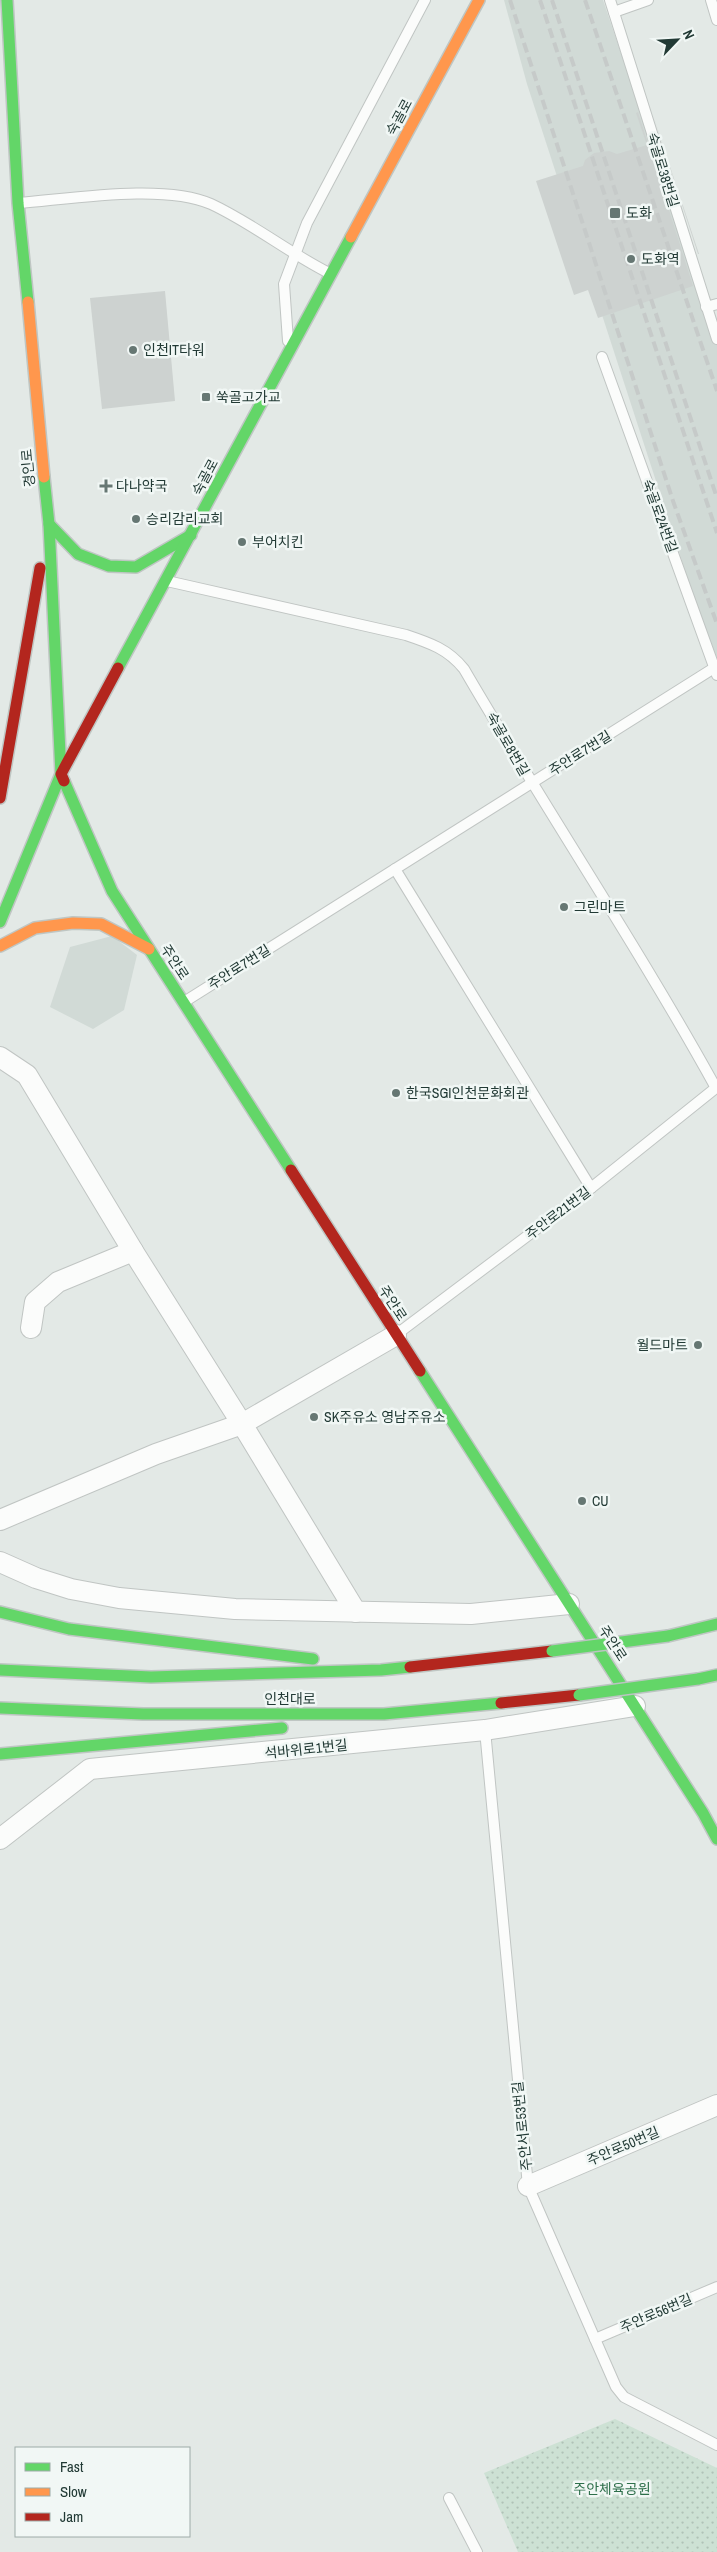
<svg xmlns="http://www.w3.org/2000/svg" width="717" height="2552" font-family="'Archivo Narrow','Noto Sans KR',sans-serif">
<defs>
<pattern id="park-dots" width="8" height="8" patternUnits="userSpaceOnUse" patternTransform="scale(1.25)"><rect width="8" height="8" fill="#cde1d4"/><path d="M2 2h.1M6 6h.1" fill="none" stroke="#b0c2b7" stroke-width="1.8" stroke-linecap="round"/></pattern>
</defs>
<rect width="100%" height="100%" fill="#e3e9e6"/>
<g fill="#d1dad6">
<path d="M504,0h99l114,338v320l-24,-63 -166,-511z"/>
<path d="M112,936l25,19 -13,55 -31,19 -43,-22 20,-60z"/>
</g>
<path fill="url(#park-dots)" d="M615,2419l102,49v84h-199l-34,-79z"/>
<g fill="#cdd2d0">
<path d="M638,112l55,174 -95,32 -10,-28 -14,5 -38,-114 47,-15 2,-6 9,-7 15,-2 8,3 30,-9 -11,-32z"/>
<path d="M653,115l46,139h-1z"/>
<path d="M165,291l10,110 -73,8 -12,-111z"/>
</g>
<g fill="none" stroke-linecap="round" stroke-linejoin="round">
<defs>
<g id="lane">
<path d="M610,0l107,339"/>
<path d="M711,0l6,20"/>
<path d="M614,12l34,-12"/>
<path d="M19,203c51,-4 145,-20 192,1 41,19 78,49 118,69"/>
<path d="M706,307l11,-3"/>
<path d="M288,341l-4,-57 23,-61 118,-223"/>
<path d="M602,357l115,318"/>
<path d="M167,581l239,54c24,8 42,14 58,34 82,141 173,276 252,419"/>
<path d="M395,869l196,319"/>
<path d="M184,1002l530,-334"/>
<path d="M397,1334l194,-146 126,-101"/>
<path d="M485,1730l43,456 88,201 8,10 93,48"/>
<path d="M595,2339l122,-52"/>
<path d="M449,2498l28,54"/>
</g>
<g id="street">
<path d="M0,1057l27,18 106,176"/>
<path d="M31,1328l4,-26 23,-20 75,-31 109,173 114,188"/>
<path d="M0,1520l156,-66 86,-30 154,-89"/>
<path d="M0,1562l36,16 35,11 48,9 116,11 236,5 98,-10"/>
<path d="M0,1839l90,-70 395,-39 150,-24"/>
<path d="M528,2186l189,-81"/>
</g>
<g id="fast">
<path d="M7,0l11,203 10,99"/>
<path d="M49,524l29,30 31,12 27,1 55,-32"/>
<path d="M118,668l233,-431"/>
<path d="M64,781l48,110 179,279"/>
<path d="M0,922l61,-148 -12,-250 -5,-47"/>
<path d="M420,1371l283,442 14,26"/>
<path d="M0,1612l69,17 244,30"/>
<path d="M668,1636l49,-12"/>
<path d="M0,1670l151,7 230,-7 29,-3"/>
<path d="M698,1679l19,-4"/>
<path d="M0,1708l143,6h241l117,-11"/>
<path d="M0,1754l282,-26"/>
</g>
<g id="slow">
<path d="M351,237l128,-237"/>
<path d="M28,302l16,175"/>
<path d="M0,946l35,-18 38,-5 28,1 48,25"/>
</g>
<g id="jam">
<path d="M64,781l-3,-7 57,-106"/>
<path d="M0,798l40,-230"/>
<path d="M291,1170l129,201"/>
<path d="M410,1667l142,-16"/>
<path d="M501,1703l78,-8"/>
</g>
</defs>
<use href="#lane" stroke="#c0c5c3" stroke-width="12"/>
<use href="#street" stroke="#c0c5c3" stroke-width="22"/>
<use href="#fast" stroke="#bfc6c3" stroke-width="14"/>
<use href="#slow" stroke="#bfc6c3" stroke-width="14"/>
<use href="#jam" stroke="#bfc6c3" stroke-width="14"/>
<use href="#lane" stroke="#fbfcfb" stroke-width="10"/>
<use href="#street" stroke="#fbfcfb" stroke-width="20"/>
<use href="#fast" stroke="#63d668" stroke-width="11"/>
<use href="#slow" stroke="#ff974d" stroke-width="11"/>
<use href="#jam" stroke="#b3261e" stroke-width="11"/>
<g stroke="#c6cac9" stroke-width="4" stroke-dasharray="10 5" stroke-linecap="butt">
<path d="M510,0l163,501 44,123"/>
<path d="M540,0l177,533"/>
<path d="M552,0l165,498"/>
<path d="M585,0l132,391"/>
</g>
<defs>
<g id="fast-bridge">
<path d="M552,1651l116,-15"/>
<path d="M579,1695l119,-16"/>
</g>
</defs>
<use href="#fast-bridge" stroke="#bcc4c2" stroke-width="14" stroke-linecap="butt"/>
<use href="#fast-bridge" stroke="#63d668" stroke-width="11"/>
</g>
<g fill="#667773" stroke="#f1f7f5" stroke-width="2">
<rect x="609" y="207" width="12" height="12" rx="2.5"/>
<circle cx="631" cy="259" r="5"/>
<circle cx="133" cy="350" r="5"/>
<rect x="201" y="392" width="10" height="10" rx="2.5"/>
<path d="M103.5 478.5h5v5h5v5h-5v5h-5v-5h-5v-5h5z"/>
<circle cx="136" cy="519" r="5"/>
<circle cx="242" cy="542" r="5"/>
<circle cx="564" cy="907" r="5"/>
<circle cx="396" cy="1093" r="5"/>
<circle cx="698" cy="1345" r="5"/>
<circle cx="314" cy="1417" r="5"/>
<circle cx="582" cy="1501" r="5"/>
</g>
<g text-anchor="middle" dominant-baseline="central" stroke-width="5" stroke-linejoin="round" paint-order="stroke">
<g font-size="14" fill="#223a35" stroke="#f1f7f5">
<text transform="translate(399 117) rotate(-62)">숙골로</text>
<text transform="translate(663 170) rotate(73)">숙골로38번길</text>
<text transform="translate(28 468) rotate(-95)">경인로</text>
<text transform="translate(205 477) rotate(-62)">숙골로</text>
<text transform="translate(660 516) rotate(70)">숙골로24번길</text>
<text transform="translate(508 744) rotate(60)">숙골로8번길</text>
<text transform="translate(580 753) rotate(-32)">주안로7번길</text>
<text transform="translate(175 962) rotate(57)">주안로</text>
<text transform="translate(239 967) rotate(-32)">주안로7번길</text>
<text transform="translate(558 1213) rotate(-37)">주안로21번길</text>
<text transform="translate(393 1303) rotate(57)">주안로</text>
<text transform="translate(613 1643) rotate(57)">주안로</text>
<text x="290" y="1699">인천대로</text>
<text transform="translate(306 1749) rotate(-6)">석바위로1번길</text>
<text transform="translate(522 2126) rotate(-96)">주안서로53번길</text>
<text transform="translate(623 2146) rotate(-23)">주안로50번길</text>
<text transform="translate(656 2313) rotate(-23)">주안로56번길</text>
</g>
<g font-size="14" fill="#223a35" stroke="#f1f7f5" text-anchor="start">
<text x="626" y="213">도화</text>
<text x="641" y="259">도화역</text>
<text x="143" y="350">인천IT타워</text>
<text x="216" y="397">쑥골고가교</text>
<text x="116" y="486">다나약국</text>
<text x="146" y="519">승리감리교회</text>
<text x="252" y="542">부어치킨</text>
<text x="574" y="907">그린마트</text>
<text x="406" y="1093">한국SGI인천문화회관</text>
<text x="688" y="1345" text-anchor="end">월드마트</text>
<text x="324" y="1417">SK주유소 영남주유소</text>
<text x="592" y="1501">CU</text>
</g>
<g font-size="14" fill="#2e6f4b" stroke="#f1f7f5">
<text x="612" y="2489">주안체육공원</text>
</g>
</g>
<rect x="15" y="2447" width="175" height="90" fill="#f1f7f5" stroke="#9eaba8"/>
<rect x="25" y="2463" width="25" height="8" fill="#63d668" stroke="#9eaba8"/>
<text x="60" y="2472" font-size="15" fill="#223a35">Fast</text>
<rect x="25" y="2488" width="25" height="8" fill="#ff974d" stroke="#9eaba8"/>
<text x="60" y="2497" font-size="15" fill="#223a35">Slow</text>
<rect x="25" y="2513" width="25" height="8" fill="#b3261e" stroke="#9eaba8"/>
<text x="60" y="2522" font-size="15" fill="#223a35">Jam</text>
<g transform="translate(677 40) rotate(65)" stroke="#f1f7f5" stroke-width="4" paint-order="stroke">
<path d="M0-4L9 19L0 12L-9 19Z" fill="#223a35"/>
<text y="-8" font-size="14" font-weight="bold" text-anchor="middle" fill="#223a35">N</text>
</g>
</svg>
